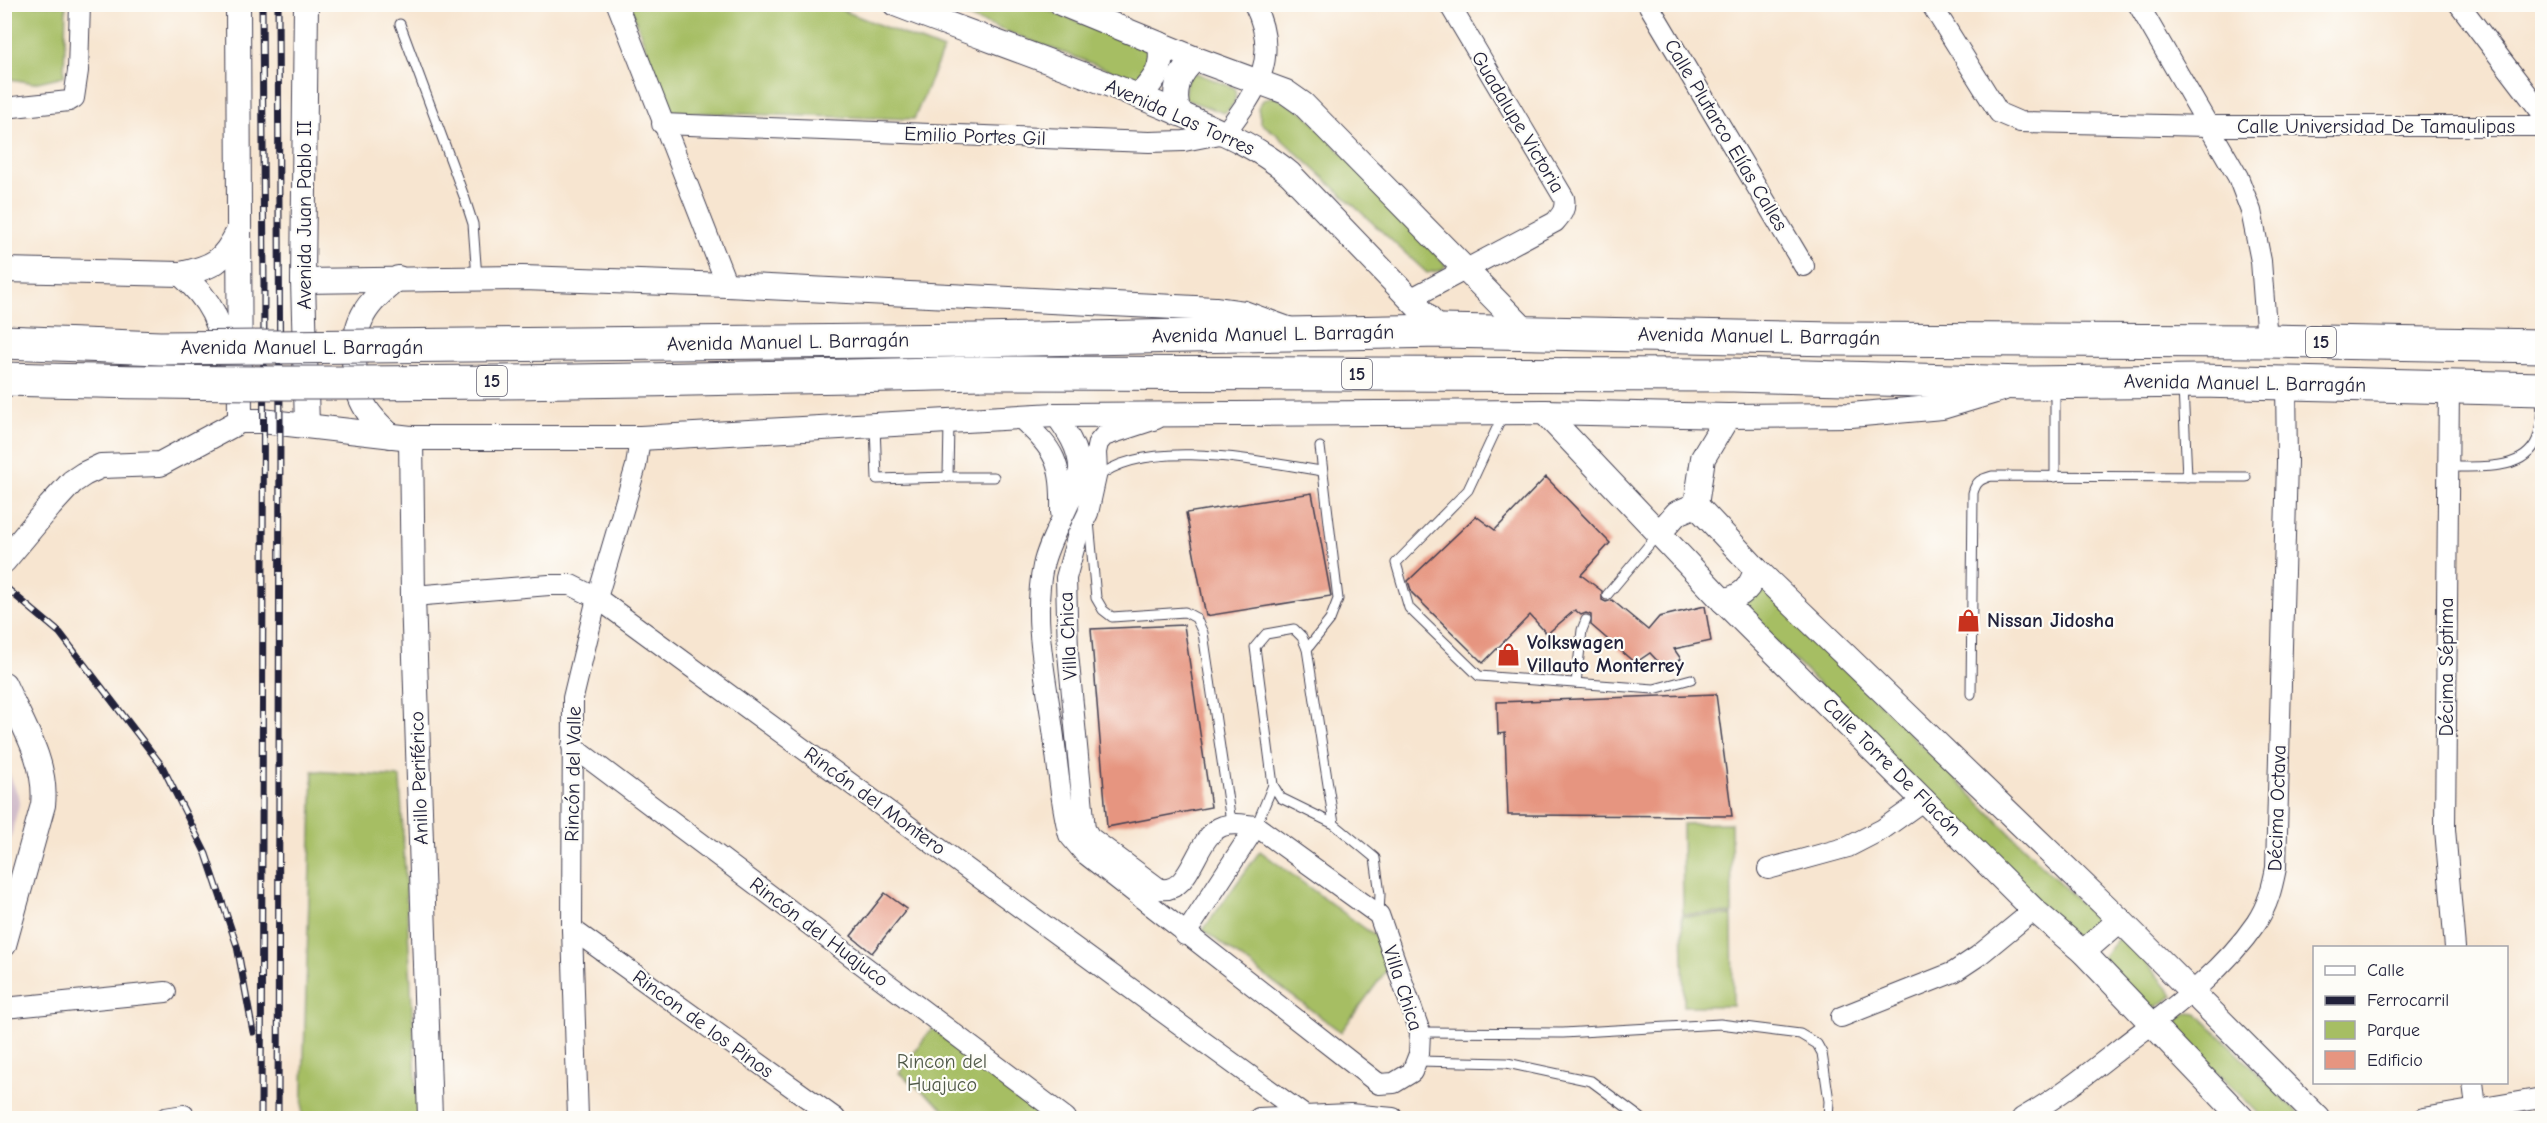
<svg xmlns="http://www.w3.org/2000/svg" width="2547" height="1123" font-family="'Comic Neue',sans-serif">
<rect width="100%" height="100%" fill="#fdfcf7"/>
<filter id="ink" filterUnits="userSpaceOnUse"><feTurbulence type="fractalNoise" baseFrequency=".0167" numOctaves="2"/><feDisplacementMap in="SourceGraphic" scale="12" xChannelSelector="R" yChannelSelector="G"/><feConvolveMatrix kernelMatrix="1 2 1 2 8 2 1 2 1" color-interpolation-filters="sRGB"/></filter>
<filter id="wash" filterUnits="userSpaceOnUse"><feTurbulence type="fractalNoise" baseFrequency=".008" numOctaves="4" result="noise"/><feDisplacementMap in="SourceGraphic" scale="24" xChannelSelector="R" yChannelSelector="G"/><feGaussianBlur stdDeviation="1.35" result="paint"/><feColorMatrix in="noise" values="0 0 0 0 0 0 0 0 0 0 0 0 0 0 0 0 0 1.4 0 .05"/><feComposite in="paint" operator="in"/></filter>
<g filter="url(#wash)">
<rect width="100%" height="100%" fill="#f7e5d0"/>
<path fill="#d1bdcb" d="M5,763l15,37 -15,62z"/>
<g fill="#a6be63" stroke="#64704f" stroke-width="1.5">
<path d="M4,5h62l-2,71 -30,7 -29,-5z"/>
<path d="M630,5h199l114,45 -29,69 -244,-7z"/>
<path d="M936,5h98l112,42 6,12 -9,20 -7,1z"/>
<path d="M1196,73l39,15c2,12 -1,18 -11,25l-40,-14 3,-22z"/>
<path d="M1273,96l32,17 141,152 -4,5 -15,3 -151,-139 -15,-11 -3,-15 5,-8z"/>
<path d="M1761,585l340,339 -25,16 -336,-334z"/>
<path d="M313,771l87,6 18,341h-116z"/>
<path d="M1731,823l1,90 -49,1 -1,-90z"/>
<path d="M1260,851l119,88 10,28 -48,65 -138,-102z"/>
<path d="M1732,915l1,91h-49l-2,-90z"/>
<path d="M2122,934l52,62 -21,13 -54,-48z"/>
<path d="M2190,1013l8,1 105,104h-40l-85,-85v-14z"/>
<path d="M932,1028l110,90h-86l-57,-45z"/>
</g>
<g id="blocks">
<g fill="#e69580">
<path d="M1546,477l64,66 -29,32 21,16v9l4,2 6,-2 36,30 11,-13 46,-11 6,35 -37,8 7,10 -16,10 -15,-16 -15,10 -44,-38v-10l-5,-2 -5,2 -6,-5 -28,24 -17,-19 -47,48 -71,-70 -4,-12 68,-65 19,14z"/>
<path d="M1312,493l19,103 -125,20 -20,-103z"/>
<path d="M1184,625l27,182 -104,20 -16,-198z"/>
<path d="M1716,694l16,122 -224,-1 -3,-82 -7,1 -1,-32z"/>
<path d="M885,893l22,16 -35,44 -21,-17z"/>
</g>
</g>
</g>
<g filter="url(#ink)">
<use href="#blocks" fill-opacity="0" stroke="#423f51" stroke-width="1.5"/>
<g fill="none" stroke-linecap="round" stroke-linejoin="round">
<defs>
<g id="service">
<path d="M400,24l65,175 8,25 4,54"/>
<path d="M2183,387l4,90"/>
<path d="M1503,415l-35,75 -72,73 13,45 70,68 175,13 37,-10"/>
<path d="M875,426l2,53 71,-2 1,-54"/>
<path d="M2447,467c29,-1 76,6 90,-27 5,-12 4,-29 5,-42"/>
<path d="M948,477h46"/>
<path d="M2055,477v-90"/>
<path d="M1097,478c48,-42 166,-16 225,-7"/>
<path d="M1089,521l7,77 7,12 9,7 73,-5 11,6 7,15 27,182 7,8"/>
<path d="M1607,595l52,-62"/>
<path d="M1307,649l23,-29 8,-21 -18,-152"/>
<path d="M1576,683l6,-53 4,-10"/>
<path d="M1971,694l2,-201c3,-12 8,-14 19,-17l254,1"/>
<path d="M1334,824l-27,-175 -5,-12 -8,-8 -28,5 -11,13 18,138 8,13 53,26 41,34 5,36 -1,20"/>
<path d="M1256,826l17,-41"/>
<path d="M1420,1032l143,1 157,-9 80,10 17,10 5,9 7,48 -1,17"/>
<path d="M1418,1061l89,2 84,18 50,37"/>
</g>
<g id="minor">
<path d="M617,4l110,281"/>
<path d="M1648,4l156,262"/>
<path d="M1931,4l68,109 21,9 189,4h333"/>
<path d="M2138,4l100,173 13,34 10,50 6,80"/>
<path d="M2459,4l83,109"/>
<path d="M4,108l65,-7 5,-3 4,-27 2,-67"/>
<path d="M662,124l487,18 35,-1 41,-8c32,-43 56,-75 29,-129"/>
<path d="M1410,299l145,-77c7,-8 11,-13 9,-24l-115,-194"/>
<path d="M2449,386l-4,443 10,119"/>
<path d="M1055,415c11,15 24,34 24,53 1,26 -30,67 -36,98 -11,54 3,111 10,164 5,35 7,71 16,105l15,18 295,231 15,-1 18,-11 7,-18 1,-22 -41,-117 -123,-89c-11,-1 -22,-4 -33,0 -28,9 -30,68 -63,63l-70,-52 -5,-8 -17,-176 -2,-75 12,-44 10,-21 9,-41 -1,-20 2,-9 6,-7 52,-17"/>
<path d="M1019,417c37,34 43,45 42,96"/>
<path d="M413,596l136,-11h22l26,13 708,518"/>
<path d="M572,746l494,372"/>
<path d="M1768,869l80,-22 35,-18 42,-30"/>
<path d="M572,929l263,189"/>
<path d="M1185,935l71,-109"/>
<path d="M4,1008l162,-16"/>
<path d="M1841,1017l113,-45 24,-16 56,-46"/>
<path d="M2473,1082l3,26"/>
<path d="M165,1118l19,-3"/>
<path d="M578,1118l-6,-189 1,-231 24,-100 39,-132 4,-28"/>
<path d="M1259,1118l91,-4 43,4"/>
<path d="M2022,1118c36,-20 68,-46 100,-71 48,-37 100,-74 134,-124 12,-18 16,-35 20,-55l11,-406 -1,-79"/>
<path d="M2424,1118l118,-20"/>
</g>
<g id="tertiary">
<path d="M238,4l2,417"/>
<path d="M306,4l-3,277 4,145"/>
<path d="M895,4c93,36 188,68 279,107 41,18 82,34 116,63l151,157"/>
<path d="M1062,4l134,55 90,33 17,12 223,227"/>
<path d="M1139,96c16,-17 25,-27 21,-52"/>
<path d="M1179,114c-7,-22 -2,-41 17,-55"/>
<path d="M4,270l177,4c32,-7 42,-12 57,-42"/>
<path d="M181,274c30,26 40,48 46,88"/>
<path d="M303,281l220,-3 204,7 488,24 29,4 44,16"/>
<path d="M1544,412l179,189 311,309 49,42 159,166"/>
<path d="M1728,416l-25,42 -7,47 60,64 364,351 198,198"/>
<path d="M391,436c-10,-9 -21,-19 -27,-31 -13,-24 -13,-67 -1,-90 8,-15 22,-26 35,-37"/>
<path d="M411,438l2,158 17,522"/>
<path d="M1660,532l17,-19 19,-8"/>
<path d="M4,561l46,-55 22,-24 12,-8 17,-8 59,-2 80,-43h22l149,17h229l415,-23 489,-3 184,4 123,-1 91,-8 60,-18"/>
<path d="M1723,601c20,-5 28,-13 33,-32"/>
<path d="M4,684c17,38 44,79 39,121l-39,140"/>
<path d="M2083,952l37,-32"/>
</g>
<g id="trunk">
<path d="M978,340l463,-9 394,8 432,2 275,5"/>
<path d="M980,373l753,2 292,8 175,-2 342,8"/>
</g>
</defs>
<use href="#service" stroke="#423f51" stroke-width="11"/>
<use href="#minor" stroke="#423f51" stroke-width="22"/>
<use href="#tertiary" stroke="#423f51" stroke-width="26"/>
<use href="#trunk" stroke="#423f51" stroke-width="35"/>
<use href="#service" stroke="#fff" stroke-width="9"/>
<use href="#minor" stroke="#fff" stroke-width="20"/>
<use href="#tertiary" stroke="#fff" stroke-width="24"/>
<use href="#trunk" stroke="#fff" stroke-width="33"/>
<defs>
<g id="rail">
<path d="M4,586l56,47 102,133 44,88 31,92 16,86"/>
<path d="M261,1118l3,-835 -2,-279"/>
<path d="M278,1118l2,-695 -2,-419"/>
</g>
</defs>
<use href="#rail" stroke="#22223b" stroke-width="7"/>
<use href="#rail" stroke="#fdfcf7" stroke-width="4.5" stroke-dasharray="14" stroke-linecap="butt"/>
<defs>
<g id="trunk-bridge">
<path d="M4,342l156,6 818,-8"/>
<path d="M4,379c326,9 651,1 976,-6"/>
</g>
</defs>
<use href="#trunk-bridge" stroke="#423f51" stroke-width="35" stroke-linecap="butt"/>
<use href="#trunk-bridge" stroke="#fff" stroke-width="33"/>
</g>
</g>
<defs>
<symbol id="shop-bare" viewBox="-9 -9 18 18"><path d="M-5-2.5h2.3a2.7 3.5 0 0 1 5.4 0H5L5.5 6h-11ZM-1.5-2.5h3a1.5 2.3 0 0 0-3 0Z" fill="#c8321e" stroke="#fdfcf7" stroke-width="2.5" paint-order="stroke"/></symbol>
</defs>
<g fill-rule="evenodd">
<use href="#shop-bare" x="1952" y="604" width="33" height="33"/>
<use href="#shop-bare" x="1492" y="638" width="33" height="33"/>
</g>
<g text-anchor="middle" dominant-baseline="central" stroke-width="4.5" stroke-linejoin="round" paint-order="stroke">
<g fill="#fdfcf7" stroke="#646373" stroke-width="1.5">
<rect x="2306" y="327" width="30" height="30" rx="4.5"/>
<rect x="1342" y="359" width="30" height="30" rx="4.5"/>
<rect x="477" y="366" width="30" height="30" rx="4.5"/>
</g>
<g font-size="18" font-weight="bold" fill="#22223b">
<text x="2321" y="342">15</text>
<text x="1357" y="374">15</text>
<text x="492" y="381">15</text>
</g>
<g font-size="20" fill="#22223b" stroke="#fdfcf7">
<text transform="translate(1180 117) rotate(24)">Avenida Las Torres</text>
<text transform="translate(1518 122) rotate(59)">Guadalupe Victoria</text>
<text x="2376" y="126">Calle Universidad De Tamaulipas</text>
<text transform="translate(1726 135) rotate(59)">Calle Plutarco Elías Calles</text>
<text transform="translate(975 136) rotate(2)">Emilio Portes Gil</text>
<text transform="translate(304 215) rotate(-90)">Avenida Juan Pablo II</text>
<text transform="translate(1273 334) rotate(-1)">Avenida Manuel L. Barragán</text>
<text transform="translate(1759 336) rotate(1)">Avenida Manuel L. Barragán</text>
<text transform="translate(788 342) rotate(-1)">Avenida Manuel L. Barragán</text>
<text x="302" y="347">Avenida Manuel L. Barragán</text>
<text transform="translate(2245 383) rotate(1)">Avenida Manuel L. Barragán</text>
<text transform="translate(1068 636) rotate(-93)">Villa Chica</text>
<text transform="translate(2446 667) rotate(-90)">Décima Séptima</text>
<text transform="translate(1892 767) rotate(45)">Calle Torre De Flacón</text>
<text transform="translate(573 774) rotate(-89)">Rincón del Valle</text>
<text transform="translate(419 778) rotate(-92)">Anillo Periférico</text>
<text transform="translate(875 801) rotate(36)">Rincón del Montero</text>
<text transform="translate(2277 808) rotate(-88)">Décima Octava</text>
<text transform="translate(819 932) rotate(37)">Rincón del Huajuco</text>
<text transform="translate(1403 988) rotate(72)">Villa Chica</text>
<text transform="translate(703 1024) rotate(36)">Rincon de los Pinos</text>
</g>
<g font-size="20" font-weight="bold" fill="#22223b" stroke="#fdfcf7" text-anchor="start">
<text x="1987" y="620">Nissan Jidosha</text>
<text x="1527" y="642">Volkswagen<tspan x="1527" dy="23">Villauto Monterrey</tspan></text>
</g>
<g font-size="20" fill="#505949" stroke="#fdfcf7">
<text x="942" y="1061">Rincon del<tspan x="942" dy="23">Huajuco</tspan></text>
</g>
</g>
<rect width="2547" height="1123" fill="none" stroke="#fdfcf7" stroke-width="24"/>
<rect x="2313" y="946" width="195" height="138" fill="#fdfcf7" stroke="#a5a5ac" stroke-width="1.5"/>
<rect x="2325" y="966" width="30" height="9" fill="#ffffff" stroke="#a5a5ac" stroke-width="1.5"/>
<text x="2367" y="976" font-size="18" fill="#22223b">Calle</text>
<rect x="2325" y="996" width="30" height="9" fill="#22223b" stroke="#a5a5ac" stroke-width="1.5"/>
<text x="2367" y="1006" font-size="18" fill="#22223b">Ferrocarril</text>
<rect x="2325" y="1021" width="30" height="18" fill="#a6be63" stroke="#a5a5ac" stroke-width="1.5"/>
<text x="2367" y="1036" font-size="18" fill="#22223b">Parque</text>
<rect x="2325" y="1051" width="30" height="18" fill="#e69580" stroke="#a5a5ac" stroke-width="1.5"/>
<text x="2367" y="1066" font-size="18" fill="#22223b">Edificio</text>
</svg>
